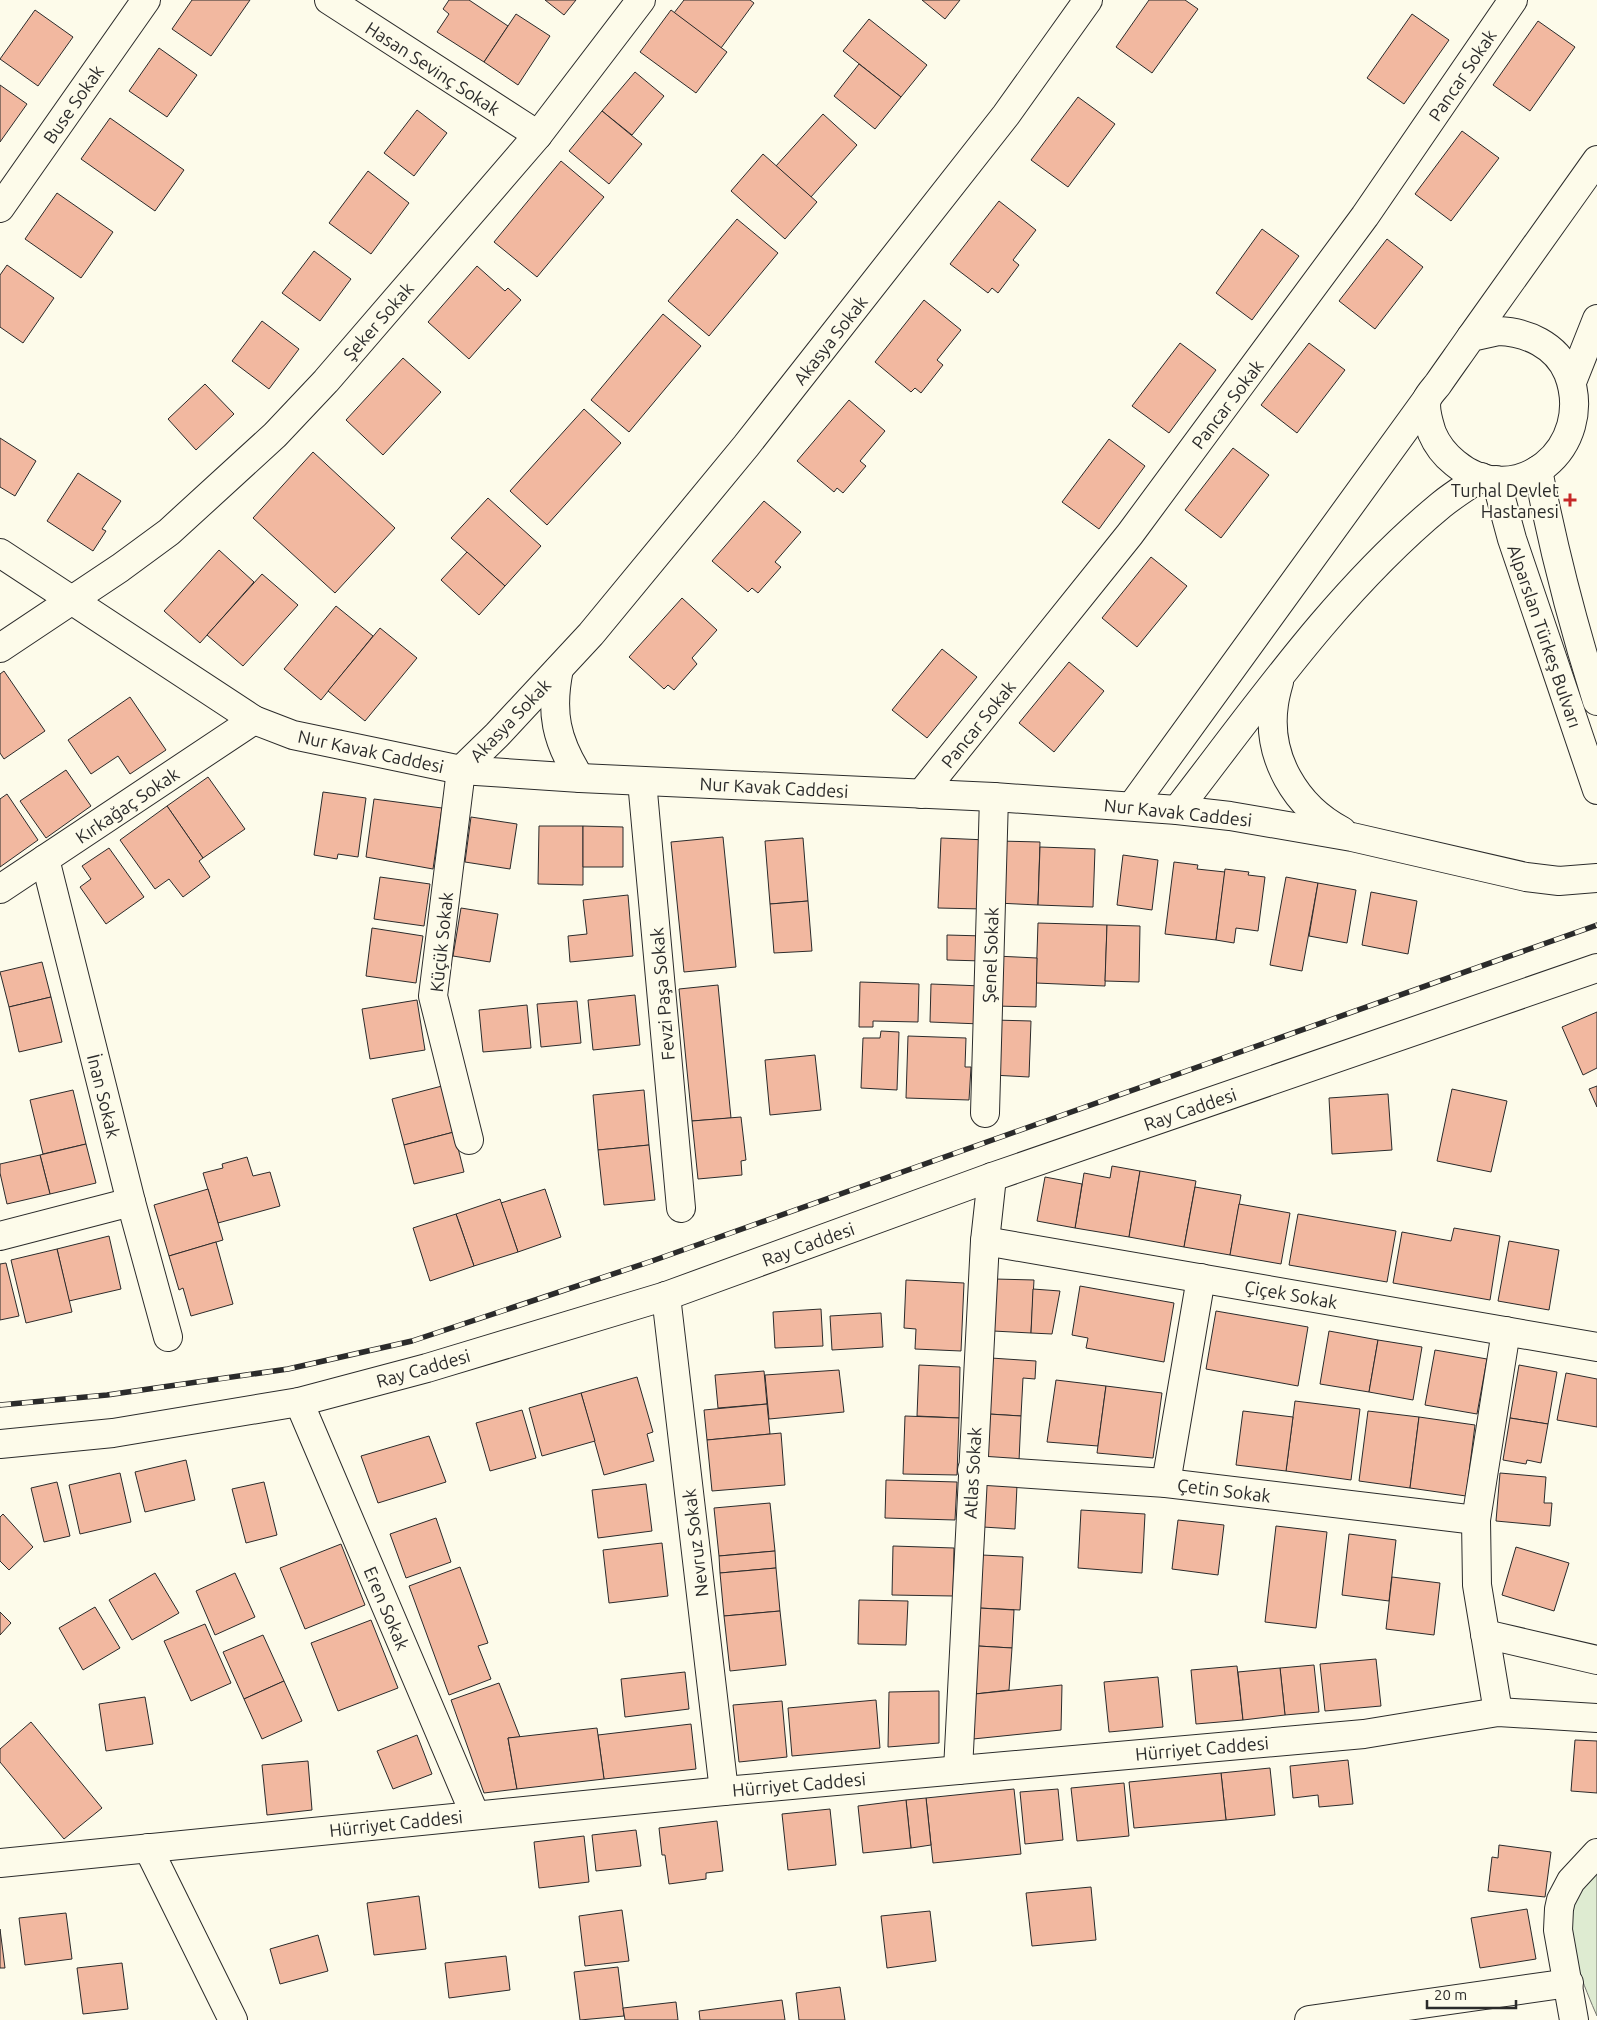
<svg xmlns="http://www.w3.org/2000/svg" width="1597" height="2020" font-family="Ubuntu,sans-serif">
<rect width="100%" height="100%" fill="#fdfbea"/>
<path fill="#deebd1" stroke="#74746e" d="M1597,1868v148c-11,-25 -34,-79 -26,-105 5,-16 15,-31 26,-43z"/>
<g fill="#f2b8a0" stroke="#2b2b2b">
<path d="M192,0h58l-39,56 -39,-27z"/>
<path d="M449,0h20l39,26 -24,36 -47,-30 12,-18 -6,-5z"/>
<path d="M545,0h31l-12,15z"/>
<path d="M684,0h66l4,3 -33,45 -47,-35z"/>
<path d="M922,0h38l-15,19z"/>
<path d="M1149,0h36l13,9 -46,64 -36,-26z"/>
<path d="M35,10l38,27 -35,49 -38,-27z"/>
<path d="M671,10l56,42 -31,41 -56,-41z"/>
<path d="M516,14l34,22 -32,49 -34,-23z"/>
<path d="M1412,14l37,26 -45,64 -37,-26z"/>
<path d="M869,19l58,46 -26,32 -58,-46z"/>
<path d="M1538,21l37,26 -45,64 -37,-26z"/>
<path d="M159,48l38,27 -30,42 -38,-26z"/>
<path d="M859,64l42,33 -26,32 -41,-33z"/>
<path d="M635,72l29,24 -32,39 -30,-24z"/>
<path d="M0,85l27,19 -27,38z"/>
<path d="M1078,97l37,27 -47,63 -37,-27z"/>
<path d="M417,110l30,23 -33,43 -30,-23z"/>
<path d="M602,111l40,33 -33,40 -40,-33z"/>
<path d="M823,114l34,31 -46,52 -35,-31z"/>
<path d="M110,118l74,52 -29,41 -74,-52z"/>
<path d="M1462,131l37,27 -48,63 -36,-27z"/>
<path d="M763,154l54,48 -32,37 -54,-48z"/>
<path d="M561,161l43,36 -67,80 -43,-35z"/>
<path d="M368,171l41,32 -38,51 -42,-31z"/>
<path d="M57,193l56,39 -32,46 -56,-39z"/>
<path d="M999,201l37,29 -23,30 6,5 -21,28 -6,-5 -4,5 -38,-29z"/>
<path d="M737,219l41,34 -69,83 -41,-35z"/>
<path d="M1262,229l37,27 -47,64 -36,-27z"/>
<path d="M1387,239l36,28 -48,62 -36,-28z"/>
<path d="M314,251l37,28 -31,42 -38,-28z"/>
<path d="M7,265l47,33 -31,45 -23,-16v-52z"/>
<path d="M477,266l28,25 3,-3 13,12 -52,59 -41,-37z"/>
<path d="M924,300l37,30 -24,30 6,5 -22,28 -6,-5 -4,4 -36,-30z"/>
<path d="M663,314l38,32 -72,86 -38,-32z"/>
<path d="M262,321l37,28 -30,40 -37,-28z"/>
<path d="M1180,343l36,27 -47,63 -37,-27z"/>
<path d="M1309,343l36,27 -48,63 -36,-28z"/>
<path d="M403,358l38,34 -58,63 -37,-35z"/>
<path d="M205,384l29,30 -38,36 -28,-31z"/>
<path d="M849,400l36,31 -25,30 6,5 -23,27 -6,-5 -3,4 -37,-31z"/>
<path d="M584,409l37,34 -74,82 -37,-34z"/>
<path d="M0,438l36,23 -21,35 -15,-9z"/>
<path d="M1109,439l36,27 -46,63 -37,-27z"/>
<path d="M1233,448l36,27 -48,63 -36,-28z"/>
<path d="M313,452l82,76 -60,65 -82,-75z"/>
<path d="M78,473l43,28 -19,28 4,2 -13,20 -46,-30z"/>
<path d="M488,498l53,48 -36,40 -54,-48z"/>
<path d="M764,501l37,31 -26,30 6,5 -23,26 -6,-5 -4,4 -36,-31z"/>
<path d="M219,550l35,32 -54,61 -36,-32z"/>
<path d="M467,552l38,34 -26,29 -38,-35z"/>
<path d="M1151,557l36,29 -50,61 -35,-29z"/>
<path d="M262,574l36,31 -55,61 -36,-31z"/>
<path d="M682,598l35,32 -25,28 5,6 -23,26 -6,-5 -4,4 -35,-32z"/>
<path d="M336,606l37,30 -52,64 -37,-31z"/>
<path d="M380,628l37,30 -52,63 -37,-30z"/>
<path d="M942,649l35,28 -50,61 -35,-28z"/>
<path d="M1069,662l35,29 -50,61 -35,-29z"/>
<path d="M4,671l41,60 -41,28 -4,-6v-79z"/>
<path d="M130,697l36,53 -36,24 -12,-18 -27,18 -23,-34z"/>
<path d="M66,770l25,36 -45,32 -26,-37z"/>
<path d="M208,777l37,52 -42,29 -36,-52z"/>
<path d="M323,792l43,6 -8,59 -20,-3 -1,5 -23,-4z"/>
<path d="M7,794l31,46 -38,27v-68z"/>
<path d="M374,799l68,9 -9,61 -67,-12z"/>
<path d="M167,806l36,52 -4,3 11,16 -27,20 -14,-18 -14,10 -35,-49z"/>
<path d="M471,817l46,7 -7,45 -45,-7z"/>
<path d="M539,826h44v59l-45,-1z"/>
<path d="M583,826l40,1v40h-40z"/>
<path d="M723,837l13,130 -52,5 -13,-130z"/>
<path d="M803,838l5,63 -38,3 -5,-63z"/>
<path d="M941,838l46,2 -3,69 -46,-1z"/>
<path d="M999,841l41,1 -2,63 -41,-2z"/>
<path d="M1040,847l55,2 -2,58 -55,-2z"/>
<path d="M109,848l35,49 -38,27 -26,-37 11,-8 -9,-13z"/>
<path d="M1123,855l35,5 -6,50 -35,-5z"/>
<path d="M1174,862l24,3 -1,4 28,3 -9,68 -51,-6z"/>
<path d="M1225,869l24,3 -1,3 17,2 -7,54 -22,-3 -2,15 -18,-3z"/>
<path d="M380,877l50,7 -6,42 -50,-7z"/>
<path d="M1286,877l32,6 -16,88 -32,-6z"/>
<path d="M1318,883l38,7 -9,53 -38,-7z"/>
<path d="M1371,892l46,9 -9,53 -46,-9z"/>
<path d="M628,895l5,61 -63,6 -2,-26 19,-2 -4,-34z"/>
<path d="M808,901l4,50 -38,2 -4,-49z"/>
<path d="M461,908l37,6 -8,48 -37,-6z"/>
<path d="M1038,923l69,2 -2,61 -69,-3z"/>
<path d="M1107,925l33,1 -1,56 -34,-1z"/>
<path d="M372,928l51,8 -7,47 -50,-7z"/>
<path d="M947,935l37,1 -1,25 -36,-1z"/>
<path d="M996,956l41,2 -1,49 -41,-1z"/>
<path d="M42,962l9,35 -42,10 -9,-35z"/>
<path d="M860,982l59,2 -1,38 -45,-1v6h-14z"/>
<path d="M931,984l51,2 -1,38 -51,-2z"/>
<path d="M718,985l13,133 -39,3 -13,-132z"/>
<path d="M635,995l5,50 -47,5 -5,-50z"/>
<path d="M51,997l11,45 -43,10 -10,-45z"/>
<path d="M417,1000l8,50 -55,9 -8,-50z"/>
<path d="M577,1001l4,42 -40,4 -4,-43z"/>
<path d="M527,1005l4,43 -48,4 -4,-42z"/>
<path d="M1597,1012v56l-14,7 -21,-48z"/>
<path d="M994,1020l37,1 -2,56 -37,-2z"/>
<path d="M881,1031l18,1 -2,58 -36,-2 2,-50h17z"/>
<path d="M908,1036l58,2 -1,29h6l-2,33 -63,-2z"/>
<path d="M815,1055l6,55 -51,5 -5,-55z"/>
<path d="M442,1086l12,46 -50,13 -12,-46z"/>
<path d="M1597,1086v21l-8,-18z"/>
<path d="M1452,1089l55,12 -16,71 -54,-11z"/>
<path d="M73,1090l13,54 -43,10 -13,-54z"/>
<path d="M644,1090l5,55 -51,5 -5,-55z"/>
<path d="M1388,1094l4,56 -60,4 -3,-56z"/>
<path d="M741,1117l5,43 -5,1 1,14 -44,4 -6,-58z"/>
<path d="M454,1132l10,40 -50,12 -10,-39z"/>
<path d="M86,1144l10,39 -46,11 -10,-39z"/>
<path d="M649,1145l6,55 -51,5 -6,-55z"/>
<path d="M40,1155l10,39 -43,10 -7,-31v-9z"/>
<path d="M247,1157l6,19 17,-4 10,34 -62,17 -15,-50 20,-5 -1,-4z"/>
<path d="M1112,1166l28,5 -11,66 -54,-9 9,-55 26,5z"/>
<path d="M1140,1171l56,10 -12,66 -55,-10z"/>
<path d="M1045,1177l37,7 -7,44 -38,-7z"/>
<path d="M1195,1187l46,8 -11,60 -46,-8z"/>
<path d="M208,1189l15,51 -54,16 -15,-51z"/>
<path d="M545,1189l16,48 -43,15 -17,-49z"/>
<path d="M500,1199l18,53 -44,14 -18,-52z"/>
<path d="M1239,1204l51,9 -9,51 -51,-9z"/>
<path d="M456,1214l18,52 -44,15 -17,-53z"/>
<path d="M1298,1214l98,17 -9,51 -98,-17z"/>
<path d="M1454,1228l46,8 -10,64 -97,-17 9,-51 49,9z"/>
<path d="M109,1236l12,53 -52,12 -12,-52z"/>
<path d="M1509,1241l50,9 -10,60 -51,-9z"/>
<path d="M216,1242l17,62 -42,12 -8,-28 -4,2 -10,-34z"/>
<path d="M57,1249l15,63 -46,11 -15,-63z"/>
<path d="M6,1263l13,53 -19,4v-56z"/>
<path d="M995,1279l39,1 -3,53 -38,-2z"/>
<path d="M906,1280l58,3 -3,68 -46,-2 1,-20 -12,-1z"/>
<path d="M1080,1286l94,17 -10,59 -78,-14 2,-10 -16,-3z"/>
<path d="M1033,1289l27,2 -8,43 -21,-1z"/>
<path d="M821,1309l2,37 -48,2 -2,-36z"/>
<path d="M1216,1311l92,16 -10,59 -92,-17z"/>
<path d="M881,1313l2,34 -51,3 -2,-34z"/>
<path d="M1329,1331l49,9 -9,52 -49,-8z"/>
<path d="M1378,1340l44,7 -9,53 -44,-8z"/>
<path d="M1435,1350l52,9 -10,55 -52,-9z"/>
<path d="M991,1358l45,3 -1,18 -12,-1 -2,38 -32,-2z"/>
<path d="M919,1365l41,2 -1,51 -42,-2z"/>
<path d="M1519,1365l38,7 -9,52 -38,-6z"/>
<path d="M839,1370l5,42 -75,7 -4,-44z"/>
<path d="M764,1371l3,33 -49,4 -3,-33z"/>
<path d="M1566,1373l31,6v48l-40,-7z"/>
<path d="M637,1377l16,55 -6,2 7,27 -50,14 -23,-82z"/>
<path d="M1056,1380l50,6 -8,60 -51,-4z"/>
<path d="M1106,1386l56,7 -9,65 -56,-5z"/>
<path d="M581,1393l14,48 -53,15 -13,-48z"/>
<path d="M1295,1401l65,8 -9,71 -65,-9z"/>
<path d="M767,1404l3,30 -63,6 -3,-30z"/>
<path d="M522,1410l14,48 -46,13 -14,-48z"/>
<path d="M1243,1411l50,6 -7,54 -50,-6z"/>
<path d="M1368,1411l51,6 -9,71 -51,-7z"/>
<path d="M989,1414l32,2 -2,45 -33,-1z"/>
<path d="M905,1416l54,2 -2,57 -54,-1z"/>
<path d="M1419,1417l56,8 -9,71 -56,-8z"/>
<path d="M1510,1418l38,6 -7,39 -14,-3 -1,4 -23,-4z"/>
<path d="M781,1433l4,52 -73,6 -5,-51z"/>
<path d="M429,1436l17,46 -68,21 -17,-47z"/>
<path d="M186,1460l9,40 -50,12 -10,-40z"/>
<path d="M120,1473l11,49 -51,12 -11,-49z"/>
<path d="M1500,1473l46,4 -2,26h8l-2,23 -54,-5z"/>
<path d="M886,1480l71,2 -2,38 -70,-2z"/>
<path d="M57,1482l13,54 -26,6 -13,-54z"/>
<path d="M264,1482l13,53 -31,8 -14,-54z"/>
<path d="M646,1484l6,47 -54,7 -6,-48z"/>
<path d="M985,1484l32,1 -2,44 -32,-2z"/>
<path d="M770,1503l5,48 -56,5 -5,-48z"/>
<path d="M1081,1510l64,4 -3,59 -64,-5z"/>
<path d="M3,1514l30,33 -24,23 -9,-9v-44z"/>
<path d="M436,1518l15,44 -45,16 -16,-44z"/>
<path d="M1178,1520l46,5 -6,50 -46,-6z"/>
<path d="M1276,1526l51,6 -11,96 -51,-6z"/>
<path d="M1349,1534l47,6 -7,61 -47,-6z"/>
<path d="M662,1543l6,53 -59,7 -6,-53z"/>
<path d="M341,1544l24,61 -60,24 -25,-61z"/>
<path d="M893,1546l61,2 -1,48 -61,-1z"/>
<path d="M1516,1547l53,16 -15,48 -52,-16z"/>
<path d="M775,1551l1,17 -56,5 -1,-17z"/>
<path d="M982,1555l41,2 -3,53 -41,-2z"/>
<path d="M460,1567l28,76 -10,3 13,33 -42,16 -40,-109z"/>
<path d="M776,1568l4,43 -56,5 -4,-43z"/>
<path d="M155,1573l24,40 -47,27 -23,-40z"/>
<path d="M235,1573l20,44 -40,18 -19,-44z"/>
<path d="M1392,1577l48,6 -6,52 -48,-6z"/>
<path d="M859,1600l49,1 -2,44 -48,-1z"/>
<path d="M95,1607l25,41 -37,22 -24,-42z"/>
<path d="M979,1608l35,2 -2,38 -34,-2z"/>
<path d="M780,1611l6,54 -56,6 -6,-55z"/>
<path d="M0,1612l11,11 -11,12z"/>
<path d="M371,1620l27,68 -60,23 -27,-68z"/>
<path d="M205,1624l26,59 -40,18 -27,-60z"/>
<path d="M263,1635l21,46 -40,18 -21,-47z"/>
<path d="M978,1646l34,2 -3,42 -34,4z"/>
<path d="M1376,1659l5,47 -56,5 -5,-47z"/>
<path d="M1314,1665l5,47 -34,3 -5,-47z"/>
<path d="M1237,1666l6,54 -47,4 -5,-54z"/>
<path d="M1280,1668l5,47 -42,5 -5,-48z"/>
<path d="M685,1672l4,37 -64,8 -4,-38z"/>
<path d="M1158,1677l5,50 -54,5 -5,-50z"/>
<path d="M284,1681l18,40 -40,18 -18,-40z"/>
<path d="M499,1683l21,54 -12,1 9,51 -33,4 -33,-93z"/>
<path d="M1062,1685l-1,45 -88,9 2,-45z"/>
<path d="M939,1691v52l-51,4 1,-55z"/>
<path d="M145,1697l8,47 -47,7 -7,-47z"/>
<path d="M876,1700l4,48 -88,8 -4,-48z"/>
<path d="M782,1701l5,56 -48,5 -6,-57z"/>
<path d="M31,1722l71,86 -38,31 -64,-77v-13z"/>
<path d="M691,1724l5,45 -92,10 -6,-44z"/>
<path d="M597,1728l7,51 -87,10 -9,-51z"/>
<path d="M417,1735l15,39 -39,15 -16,-38z"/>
<path d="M1575,1740l22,1v52l-26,-2z"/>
<path d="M1348,1760l5,44 -34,3 -1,-12 -25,3 -3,-32z"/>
<path d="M308,1761l4,49 -45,5 -5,-50z"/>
<path d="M1270,1768l5,47 -49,5 -5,-47z"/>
<path d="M1221,1773l5,47 -92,8 -5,-46z"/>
<path d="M1124,1783l5,53 -52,5 -6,-53z"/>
<path d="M1014,1789l7,65 -88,9 -7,-65z"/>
<path d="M1058,1789l5,51 -38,4 -5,-52z"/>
<path d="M926,1798l5,47 -20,3 -5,-48z"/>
<path d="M906,1800l5,48 -48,5 -5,-47z"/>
<path d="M830,1809l6,56 -48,5 -6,-56z"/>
<path d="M717,1821l6,50 -17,2v6l-37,5 -4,-29h-3l-3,-27z"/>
<path d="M636,1830l5,36 -45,5 -4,-36z"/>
<path d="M584,1836l5,46 -50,6 -5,-46z"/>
<path d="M1499,1845l52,7 -6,45 -57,-6 4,-34 6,1z"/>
<path d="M1091,1887l5,53 -64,6 -6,-53z"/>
<path d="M419,1896l7,53 -52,6 -7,-52z"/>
<path d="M1527,1909l9,50 -56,9 -9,-50z"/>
<path d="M622,1910l7,51 -44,5 -6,-50z"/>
<path d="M930,1911l6,50 -49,7 -6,-52z"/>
<path d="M66,1913l6,46 -47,6 -6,-47z"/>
<path d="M0,1929l5,39h-5z"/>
<path d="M318,1935l10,36 -48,13 -10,-35z"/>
<path d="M506,1956l4,34 -61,8 -4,-35z"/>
<path d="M122,1963l6,46 -45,5 -6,-46z"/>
<path d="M618,1967l6,49 -44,4 -6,-48z"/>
<path d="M840,1987l5,33h-46l-3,-27z"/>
<path d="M782,2000l3,20h-85l-1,-9z"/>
<path d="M676,2002l2,18h-53l-2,-12z"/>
</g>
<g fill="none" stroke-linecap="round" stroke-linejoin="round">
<defs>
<g id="minor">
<path d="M329,0l209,135"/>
<path d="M0,208l146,-208"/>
<path d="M1498,331c29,1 58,14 70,42 29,74 -52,141 -113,90 -10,-8 -18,-18 -23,-30 -3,-10 -8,-24 -5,-34 2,-5 8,-11 11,-15 11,-16 22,-31 33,-47z"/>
<path d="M1471,337l126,-177"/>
<path d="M1572,382l25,-63"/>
<path d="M1538,470c15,78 35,155 59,231"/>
<path d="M1496,480l16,59 85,251"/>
<path d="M0,553l254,167 39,15 168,35 119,8 414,19 183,13 53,6 122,21 174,40 33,4 38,-3"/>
<path d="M0,648l120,-80 49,-36 106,-97 51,-54 212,-246 103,-135"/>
<path d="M559,669c-9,43 -3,72 21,109"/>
<path d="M1279,682c-2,7 -4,15 -5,22 -8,53 22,103 68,127"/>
<path d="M642,781l39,427"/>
<path d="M921,794l209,-260 235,-318 148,-216"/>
<path d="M1132,806l295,-407"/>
<path d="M1177,810c82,-106 160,-219 264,-305 12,-10 27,-19 40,-28"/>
<path d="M0,889l254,-169"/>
<path d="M985,1113l9,-316"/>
<path d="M469,1140l-36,-144 28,-226 36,-35 94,-101 155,-188 260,-331 82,-115"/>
<path d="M131,1202l37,135"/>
<path d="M0,1236l131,-34 -86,-343"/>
<path d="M985,1241l612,106"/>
<path d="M666,1296l58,495"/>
<path d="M299,1402l176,413"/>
<path d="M0,1444l113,-11 186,-31 128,-34 239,-72 326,-119 605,-209"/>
<path d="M972,1470l194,13 310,37"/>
<path d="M1166,1483l35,-205"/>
<path d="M1485,1634l112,26"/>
<path d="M1498,1712l-21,-127 -1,-65 30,-189"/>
<path d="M958,1770l27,-529 7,-64"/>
<path d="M148,1848l85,172"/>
<path d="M0,1863l724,-72 640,-57 134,-22 99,6"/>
<path d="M1309,2020l260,-37"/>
<path d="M1574,2020l-16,-90 1,-21 2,-9 10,-19 26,-28"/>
</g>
</defs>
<use href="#minor" stroke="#2b2b2b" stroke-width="30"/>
<use href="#minor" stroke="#fdfbea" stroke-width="28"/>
<defs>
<path id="rail" d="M0,1405l107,-10 181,-26 124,-28 240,-80 945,-336"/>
</defs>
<use href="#rail" stroke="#2b2b2b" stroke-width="5.5"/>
<use href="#rail" stroke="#fdfbea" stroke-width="4" stroke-dasharray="11" stroke-linecap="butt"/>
</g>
<path fill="#c62828" stroke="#fdfbea" stroke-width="2" d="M1567.5 492.5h5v5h5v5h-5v5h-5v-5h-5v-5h5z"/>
<g text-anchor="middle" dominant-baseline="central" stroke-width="4" stroke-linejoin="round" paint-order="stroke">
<g font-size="18" fill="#2b2b2b" stroke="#fdfbea">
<text transform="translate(433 68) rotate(33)">Hasan Sevinç Sokak</text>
<text transform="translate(1462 75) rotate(-56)">Pancar Sokak</text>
<text transform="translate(73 104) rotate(-55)">Buse Sokak</text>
<text transform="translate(378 321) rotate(-49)">Şeker Sokak</text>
<text transform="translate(830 340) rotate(-52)">Akasya Sokak</text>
<text transform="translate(1227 404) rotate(-53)">Pancar Sokak</text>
<text transform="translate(1545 636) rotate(71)">Alparslan Türkeş Bulvarı</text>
<text transform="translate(510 720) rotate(-46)">Akasya Sokak</text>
<text transform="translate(978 724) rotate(-51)">Pancar Sokak</text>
<text transform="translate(371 751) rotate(12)">Nur Kavak Caddesi</text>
<text transform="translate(774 787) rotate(3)">Nur Kavak Caddesi</text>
<text transform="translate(127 805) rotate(-34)">Kırkağaç Sokak</text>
<text transform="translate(1178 812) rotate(6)">Nur Kavak Caddesi</text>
<text transform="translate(441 942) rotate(-84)">Küçük Sokak</text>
<text transform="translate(990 955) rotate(-88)">Şenel Sokak</text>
<text transform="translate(662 994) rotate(-95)">Fevzi Paşa Sokak</text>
<text transform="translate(104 1096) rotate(76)">İnan Sokak</text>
<text transform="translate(1190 1109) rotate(-19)">Ray Caddesi</text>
<text transform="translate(808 1244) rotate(-20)">Ray Caddesi</text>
<text transform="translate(1291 1294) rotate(10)">Çiçek Sokak</text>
<text transform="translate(423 1368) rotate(-16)">Ray Caddesi</text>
<text transform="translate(972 1473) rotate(-87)">Atlas Sokak</text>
<text transform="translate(1224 1490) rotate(7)">Çetin Sokak</text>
<text transform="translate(695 1543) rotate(-97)">Nevruz Sokak</text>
<text transform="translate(387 1608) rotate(67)">Eren Sokak</text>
<text transform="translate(1202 1748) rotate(-5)">Hürriyet Caddesi</text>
<text transform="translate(799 1784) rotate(-5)">Hürriyet Caddesi</text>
<text transform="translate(396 1823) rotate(-6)">Hürriyet Caddesi</text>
</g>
<g font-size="18" fill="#2b2b2b" stroke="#fdfbea" text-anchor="end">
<text x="1559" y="490">Turhal Devlet<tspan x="1559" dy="21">Hastanesi</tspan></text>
</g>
</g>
<path d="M1427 2000v8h89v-8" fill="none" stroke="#2b2b2b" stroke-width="2.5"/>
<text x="1434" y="2000" font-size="15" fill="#2b2b2b" stroke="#fdfbea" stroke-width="4" paint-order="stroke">20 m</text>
</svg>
